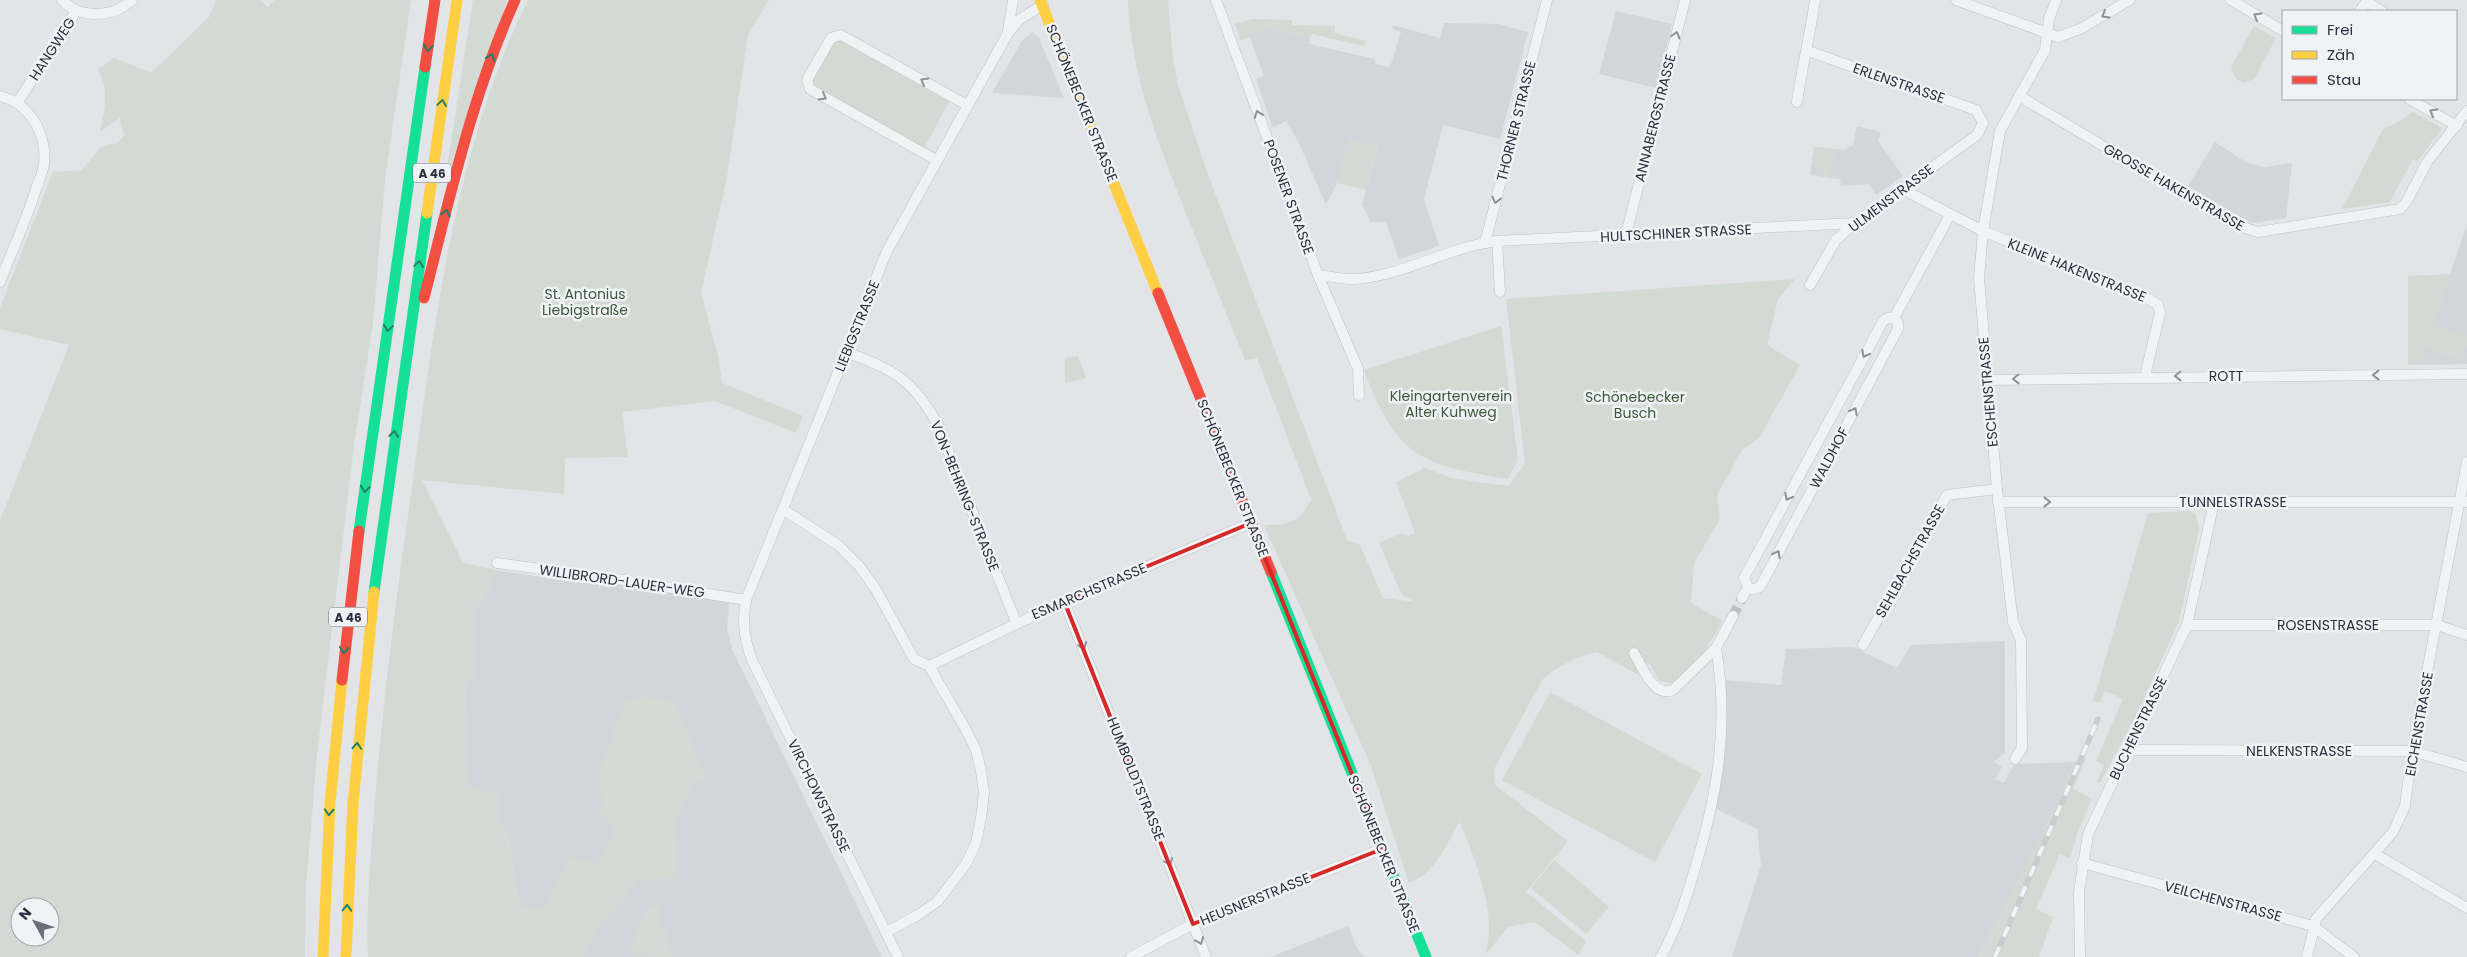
<svg xmlns="http://www.w3.org/2000/svg" width="2467" height="957" font-family="Poppins,sans-serif">
<rect width="100%" height="100%" fill="#e2e4e7"/>
<g fill="#d3d5db">
<path d="M1616,11l56,13 -16,64 -57,-14z"/>
<path d="M1444,23l54,1 30,8 -28,107 -57,-14 -19,74 15,47 -40,13 -13,-37h-15l-9,-17 16,-58 -29,-8 -12,44 -11,22 -28,-64 -12,-20 -13,7 -17,-49 8,-3 -15,-41 21,-7 39,11v5l66,15v5l15,3 11,-35 -9,-3 1,-4 47,13z"/>
<path d="M1032,32l7,6 25,60 -72,-5 30,-52z"/>
<path d="M1857,126l24,6 -3,9 25,35 -27,19 -7,-11 -28,2 -1,-7 -30,-4 4,-28 31,3 8,-5z"/>
<path d="M2215,142l32,21 18,4 27,-4 -6,55 -35,5 -63,-37z"/>
<path d="M2467,225v139l-48,1 31,-91z"/>
<path d="M501,571l61,9 10,-4 152,23 5,5 -2,24 5,21 150,308h-368l5,-52 -11,-71 -9,-12v-28l-31,-5 -3,-109 9,-1 1,-69 4,-8 13,-15v-9z"/>
<path d="M2005,641v112l-11,9 8,5 -7,12 9,4 9,-17 4,-2 58,-2 -34,74 -63,121h-246l29,-92 -4,-36 -42,-21 10,-56 1,-72 55,5 5,-36 67,-2 44,21 14,-23z"/>
<path d="M1348,926l9,22 7,9h-93z"/>
</g>
<g fill="#d2dad3" fill-rule="evenodd">
<path d="M216,0h43l9,7 6,-7h137l-26,179 -12,144 -19,122 -37,309 -11,133 -1,70h-305v-436l69,-176 -69,-16v-21l53,-136 29,-2 19,-23 16,-4 7,-7 -4,-18 -20,14c4,-21 11,-44 -3,-62l17,-12 37,15 58,-56zM20,907h30v30h-30z"/>
<path d="M473,0h34l-63,187z"/>
<path d="M528,0h241l-21,34 -22,149 -25,109 17,64 4,27 81,33 -7,17 -81,-32 -93,11 6,45 -63,1 -1,36 -142,-14 41,83 38,8 -9,7v9l-13,15 -4,8 -1,69 -9,1 3,109 31,5v28l9,12 11,71 23,4 26,-52 30,6 17,-33 -9,-12 -6,-2 3,-11 -5,-31 27,-72 14,-5 35,2 33,82 -13,1 -17,33 1,63 -39,2 -45,54 -12,23h-214c-2,-52 3,-105 7,-157 8,-98 20,-194 34,-292 24,-171 42,-351 119,-508z"/>
<path d="M1128,0h40l5,60 5,25 29,87 140,368 13,5 23,53 33,4 -14,-7 -23,-52 23,-10 6,3 7,-3 -19,-51 25,-12 2,-3 28,11 57,8 17,-23 -19,-164 289,-20 -17,20 -11,46 33,20 -41,73 -17,12 -25,45 3,24 -26,44 -3,40 32,18 -23,38 -28,24 -12,-2 -12,-19 -11,12 -40,-22c-21,5 -40,14 -55,28l-48,89 1,16 73,56 -42,51 60,49 -8,14 -43,-33 -27,5 -22,27c1,-10 4,-21 3,-31 -2,-34 -16,-69 -29,-101 -15,23 -23,50 -51,61l-38,-117 -107,-241c26,0 36,-2 47,-26l-54,-141 -12,2c-20,-50 -40,-99 -60,-149 -27,-69 -54,-135 -57,-211z"/>
<path d="M1253,19l39,1v5l43,1v7l31,8 -2,5 -52,-12 -3,5 -39,-11 -21,7 1,2 -9,3 -6,-16z"/>
<path d="M2254,26l22,12 -22,41 -11,4 -8,-5 -4,-11z"/>
<path d="M839,40l110,62 -25,46 -111,-62 -1,-4 23,-41z"/>
<path d="M2413,112l29,16 -25,34 -4,-3 -23,43 -48,7 41,-80 17,-8z"/>
<path d="M1349,139l29,7 -12,44 -29,-7z"/>
<path d="M1815,147l21,3c-2,9 -2,16 -7,24l3,4 -9,-2 -1,-6 -10,-3z"/>
<path d="M2450,274l-22,65 6,-15 33,13v8l-6,16 -36,-14 -6,18h-11v-89z"/>
<path d="M1501,326l17,134 -10,19c-87,-14 -112,-22 -144,-109z"/>
<path d="M1078,356l8,22 -21,5v-25z"/>
<path d="M2191,511l5,4 3,15 -20,91 -40,89 -39,73 -3,-1 7,-17 -8,-4 27,-62 -18,-8 -5,11h-7l55,-189z"/>
<path d="M1550,692l152,82 -47,88 -153,-82z"/>
<path d="M2086,758l-13,31 19,9 -15,36 -7,25 -10,-5 -24,55 17,8 -14,40h-61l63,-121 34,-74z"/>
<path d="M1554,860l55,47 -23,27 -55,-46z"/>
<path d="M661,903v27h7l3,27 -40,-1c5,-20 6,-50 30,-53z"/>
</g>
<g fill="none" stroke-linecap="round" stroke-linejoin="round">
<path stroke="#bdc0c5" stroke-width="10" stroke-dasharray="10 5" stroke-linecap="butt" d="M1733,616l9,-18"/>
<defs>
<g id="street">
<path d="M62,0c18,19 51,18 70,0"/>
<path d="M1216,0l102,275 40,94 1,26"/>
<path d="M1956,0l102,37 22,-8 50,-29"/>
<path d="M2231,0l52,31"/>
<path d="M2360,11l6,-9 16,9"/>
<path d="M1008,31l5,-31"/>
<path d="M1808,51l168,59 7,13 -6,12 -122,88 -19,17 -26,45"/>
<path d="M0,96c30,7 47,38 44,68 -1,8 -5,17 -8,25 -10,32 -24,62 -36,93"/>
<path d="M2019,96l217,129 22,7 142,-23 7,-8 20,-39 40,-51"/>
<path d="M2409,99l48,27"/>
<path d="M18,102l58,-91"/>
<path d="M1797,102c5,-35 13,-67 18,-102"/>
<path d="M936,160l-126,-71 -3,-9 24,-42 10,-3 126,70"/>
<path d="M1902,189l81,42 166,68 9,6 2,8 -15,63"/>
<path d="M1626,235l59,-235"/>
<path d="M1497,241l3,51"/>
<path d="M1485,243l62,-243"/>
<path d="M1318,275c12,1 26,5 38,4 49,-4 93,-32 141,-38l358,-18"/>
<path d="M1894,318l56,-103"/>
<path d="M846,352c49,19 66,26 92,73l78,197"/>
<path d="M1986,380l481,-6"/>
<path d="M1998,502h469"/>
<path d="M784,510l54,35 21,21 16,22 39,71 15,7 36,62 11,22 5,21 3,22 -3,25 -5,25 -10,21 -28,37 -20,14 -32,17"/>
<path d="M497,563l126,17 123,20"/>
<path d="M1748,588l6,1 6,-2 138,-258v-6l-4,-5"/>
<path d="M1748,588l-4,-10 130,-240 9,-17 5,-3h6"/>
<path d="M1742,598l6,-10"/>
<path d="M1064,601l142,356"/>
<path d="M2187,625h250l30,10"/>
<path d="M1863,645l84,-150 50,-6"/>
<path d="M1634,653c8,13 19,45 39,37l43,-42 17,-32"/>
<path d="M929,666l135,-65 187,-78"/>
<path d="M2129,750l283,1 55,16"/>
<path d="M2015,759l7,-11 -1,-108 -8,-18 -16,-133 -18,-211 4,-47 17,-100 45,-81 4,-31 7,-19"/>
<path d="M2375,854l92,54"/>
<path d="M2082,863l231,63 41,31"/>
<path d="M898,957l-146,-297c-8,-22 -10,-38 -6,-60l141,-349 121,-218 12,-14 23,-14"/>
<path d="M1131,957l62,-33 189,-75"/>
<path d="M1661,957c16,-29 26,-61 35,-92 22,-73 33,-142 20,-217"/>
<path d="M2080,957l-1,-65 9,-58 99,-209 27,-123"/>
<path d="M2307,957l9,-38 77,-87 12,-26 7,-55 55,-289"/>
</g>
</defs>
<use href="#street" stroke="#bfc1c3" stroke-width="11"/>
<use href="#street" stroke="#f1f2f4" stroke-width="10"/>
<g stroke="#16e098" stroke-width="11">
<path d="M359,531l66,-464"/>
<path d="M1271,572l155,385"/>
<path d="M374,592l53,-379"/>
</g>
<g stroke="#ffcf43" stroke-width="11">
<path d="M1040,0l118,293"/>
<path d="M427,213l30,-213"/>
<path d="M323,957l7,-154 12,-123"/>
<path d="M346,957l7,-154 21,-211"/>
</g>
<g stroke="#f24e42" stroke-width="11">
<path d="M425,67l10,-67"/>
<path d="M1158,293l113,279"/>
<path d="M424,298c26,-101 48,-203 91,-298"/>
<path d="M342,680l17,-149"/>
</g>
<defs>
<path id="rail" d="M1995,957l103,-238"/>
</defs>
<use href="#rail" stroke="#cbccce" stroke-width="5.5"/>
<use href="#rail" stroke="#f0f2f6" stroke-width="4" stroke-dasharray="11" stroke-linecap="butt"/>
</g>
<defs><path id="oneway-chevron" d="M-2-3.5L2.5 0L-2 3.5" fill="none" stroke-width="1.6" stroke-linecap="round" stroke-linejoin="round" transform="scale(1.25)"/></defs>
<g stroke="#8e9099">
<use href="#oneway-chevron" transform="translate(2105 15) rotate(150)"/>
<use href="#oneway-chevron" transform="translate(2257 16) rotate(-150)"/>
<use href="#oneway-chevron" transform="translate(1676 35) rotate(-75)"/>
<use href="#oneway-chevron" transform="translate(924 81) rotate(-150)"/>
<use href="#oneway-chevron" transform="translate(823 97) rotate(30)"/>
<use href="#oneway-chevron" transform="translate(2433 112) rotate(-150)"/>
<use href="#oneway-chevron" transform="translate(1258 114) rotate(-110)"/>
<use href="#oneway-chevron" transform="translate(1496 200) rotate(104)"/>
<use href="#oneway-chevron" transform="translate(1865 354) rotate(118)"/>
<use href="#oneway-chevron" transform="translate(2376 375) rotate(180)"/>
<use href="#oneway-chevron" transform="translate(2178 376) rotate(179)"/>
<use href="#oneway-chevron" transform="translate(2016 379) rotate(179)"/>
<use href="#oneway-chevron" transform="translate(1854 411) rotate(-62)"/>
<use href="#oneway-chevron" transform="translate(1788 497) rotate(118)"/>
<use href="#oneway-chevron" transform="translate(2047 502)"/>
<use href="#oneway-chevron" transform="translate(1777 554) rotate(-62)"/>
<use href="#oneway-chevron" transform="translate(1083 646) rotate(68)"/>
<use href="#oneway-chevron" transform="translate(1169 862) rotate(68)"/>
<use href="#oneway-chevron" transform="translate(1200 941) rotate(68)"/>
</g>
<g stroke="#227f66">
<use href="#oneway-chevron" transform="translate(428 48) rotate(98)"/>
<use href="#oneway-chevron" transform="translate(491 57) rotate(-70)"/>
<use href="#oneway-chevron" transform="translate(442 103) rotate(-82)"/>
<use href="#oneway-chevron" transform="translate(446 213) rotate(-76)"/>
<use href="#oneway-chevron" transform="translate(419 264) rotate(-82)"/>
<use href="#oneway-chevron" transform="translate(388 328) rotate(98)"/>
<use href="#oneway-chevron" transform="translate(394 434) rotate(-82)"/>
<use href="#oneway-chevron" transform="translate(365 489) rotate(98)"/>
<use href="#oneway-chevron" transform="translate(344 650) rotate(96)"/>
<use href="#oneway-chevron" transform="translate(357 746) rotate(-86)"/>
<use href="#oneway-chevron" transform="translate(329 812) rotate(93)"/>
<use href="#oneway-chevron" transform="translate(347 908) rotate(-88)"/>
</g>
<path fill="none" stroke="#d62828" stroke-width="4" stroke-linejoin="round" d="M1251,523l131,326 -189,75 -129,-323z"/>
<g text-anchor="middle" dominant-baseline="central" stroke-width="5" stroke-linejoin="round" paint-order="stroke">
<g fill="#f0f2f6" stroke="#666a75" stroke-width="1">
<rect x="413" y="163.5" width="38" height="19" rx="4"/>
<rect x="329" y="607.5" width="38" height="19" rx="4"/>
</g>
<g font-size="12" font-weight="bold" fill="#2b2f3e">
<text x="432" y="173">A 46</text>
<text x="348" y="617">A 46</text>
</g>
<g font-size="14" fill="#2b2f3e" stroke="#f0f2f6">
<text transform="translate(52 49) rotate(-57)">HANGWEG</text>
<text transform="translate(1899 83) rotate(19)">ERLENSTRASSE</text>
<text transform="translate(1082 103) rotate(68)">SCHÖNEBECKER STRASSE</text>
<text transform="translate(1655 118) rotate(-76)">ANNABERGSTRASSE</text>
<text transform="translate(1516 121) rotate(-76)">THORNER STRASSE</text>
<text transform="translate(2174 187) rotate(30)">GROSSE HAKENSTRASSE</text>
<text transform="translate(1289 197) rotate(70)">POSENER STRASSE</text>
<text transform="translate(1891 198) rotate(-37)">ULMENSTRASSE</text>
<text transform="translate(1676 233) rotate(-3)">HULTSCHINER STRASSE</text>
<text transform="translate(2077 270) rotate(22)">KLEINE HAKENSTRASSE</text>
<text transform="translate(857 326) rotate(-68)">LIEBIGSTRASSE</text>
<text x="2226" y="376">ROTT</text>
<text transform="translate(1988 392) rotate(-95)">ESCHENSTRASSE</text>
<text transform="translate(1829 458) rotate(-62)">WALDHOF</text>
<text transform="translate(1233 478) rotate(68)">SCHÖNEBECKER STRASSE</text>
<text transform="translate(965 496) rotate(68)">VON-BEHRING-STRASSE</text>
<text x="2233" y="502">TUNNELSTRASSE</text>
<text transform="translate(1910 561) rotate(-61)">SEHLBACHSTRASSE</text>
<text transform="translate(622 581) rotate(8)">WILLIBRORD-LAUER-WEG</text>
<text transform="translate(1089 591) rotate(-23)">ESMARCHSTRASSE</text>
<text x="2328" y="625">ROSENSTRASSE</text>
<text transform="translate(2419 724) rotate(-80)">EICHENSTRASSE</text>
<text transform="translate(2138 728) rotate(-64)">BUCHENSTRASSE</text>
<text x="2299" y="751">NELKENSTRASSE</text>
<text transform="translate(1136 779) rotate(68)">HUMBOLDTSTRASSE</text>
<text transform="translate(819 796) rotate(64)">VIRCHOWSTRASSE</text>
<text transform="translate(1384 854) rotate(68)">SCHÖNEBECKER STRASSE</text>
<text transform="translate(1255 899) rotate(-22)">HEUSNERSTRASSE</text>
<text transform="translate(2223 901) rotate(15)">VEILCHENSTRASSE</text>
</g>
<g font-size="14" fill="#3b5839" stroke="#f0f2f6">
<text x="585" y="294">St. Antonius<tspan x="585" dy="16">Liebigstraße</tspan></text>
<text x="1451" y="396">Kleingartenverein<tspan x="1451" dy="16">Alter Kuhweg</tspan></text>
<text x="1635" y="397">Schönebecker<tspan x="1635" dy="16">Busch</tspan></text>
</g>
</g>
<rect x="2282" y="10" width="175" height="90" fill="#f0f2f6" stroke="#a1a4ac"/>
<rect x="2292" y="26" width="25" height="8" fill="#16e098" stroke="#a1a4ac"/>
<text x="2327" y="35" font-size="15" fill="#2b2f3e">Frei</text>
<rect x="2292" y="51" width="25" height="8" fill="#ffcf43" stroke="#a1a4ac"/>
<text x="2327" y="60" font-size="15" fill="#2b2f3e">Zäh</text>
<rect x="2292" y="76" width="25" height="8" fill="#f24e42" stroke="#a1a4ac"/>
<text x="2327" y="85" font-size="15" fill="#2b2f3e">Stau</text>
<g transform="translate(35 922) rotate(310)"><circle r="24" fill="#f0f2f6" stroke="#a1a4ac"/>
<path d="M0-4L9 19L0 12L-9 19Z" fill="#6b6e79"/>
<text y="-8" font-size="14" font-weight="bold" text-anchor="middle" fill="#2b2f3e">N</text>
</g>
</svg>
